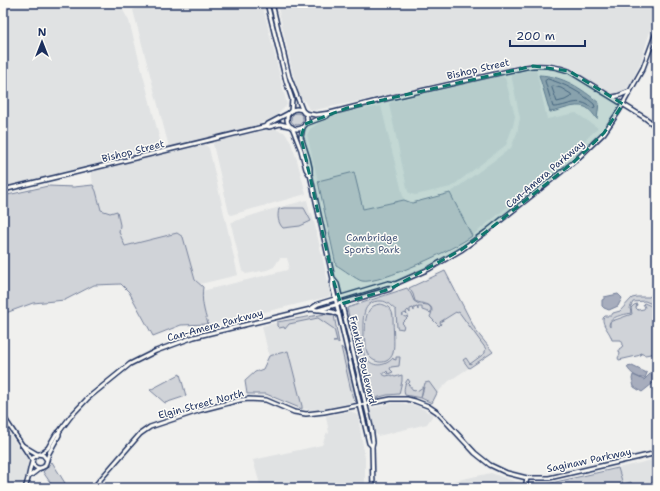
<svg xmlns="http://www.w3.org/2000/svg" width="660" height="491" font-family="'Shantell Sans',sans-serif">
<rect width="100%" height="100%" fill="#f0f0ee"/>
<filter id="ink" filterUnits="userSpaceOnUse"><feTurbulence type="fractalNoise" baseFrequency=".025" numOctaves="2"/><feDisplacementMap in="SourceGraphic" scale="8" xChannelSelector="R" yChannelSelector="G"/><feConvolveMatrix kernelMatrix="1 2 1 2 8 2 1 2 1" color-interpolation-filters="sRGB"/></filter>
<g filter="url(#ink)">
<g fill="#e0e2e3">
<path d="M3,3h116l10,18 33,127 -159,39z"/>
<path d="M147,3h115l25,102 -11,11 -19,9 -88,22 -36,-137z"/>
<path d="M277,3h305l1,1 1,-1h73v5l-16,53 -11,24 -7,6 -5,2 -6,1 -54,-30 -18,-2 -27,4 -153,35 -46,9 -5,-1 -6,-10 -2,1 -9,-30z"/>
<path d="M536,69l11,50 29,-6 22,15 -40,37 -86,71 -22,-43 61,-45 6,-15 3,-15 -9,-44z"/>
<path d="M500,76l5,2 10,38 -2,10 -7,19 -55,42 -36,8 -4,-1 -3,-2 -19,-88 2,-2z"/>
<path d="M381,106l23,94 -41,9 -9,-36 -36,8 -11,-46 3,-6 18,-12 13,-4z"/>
<path d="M277,128v2l7,2 6,8 7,20 9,34 -75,21 -2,-2 -16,-69 2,-3z"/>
<path d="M204,144l5,4 29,127 -38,9 -5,-4 -12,-43 -6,-4 -52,13 -6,-14 1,-7 -3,-13 -7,1 -9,-3 -5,-19 -3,-6 -2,-14z"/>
<path d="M307,200l3,13h2l19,82 -4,2 -120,29 -4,-16 -1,-19 85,-21 2,-5 -2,-7h-7l-6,9 -7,3 -21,4 -4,-3 -11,-47 1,-2 37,-12z"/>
<path d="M445,271l31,60 17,21 -44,29 -9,9 -8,13 -16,-7 -11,-1h-18l-19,5 -16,-73 14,-24 42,-14z"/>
<path d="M325,314l9,1 3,17 17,70 -36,8 -16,-1 -14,-58 -19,5 -7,-30 21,-5z"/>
<path d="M402,403l16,3 15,9 -6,9 -49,12 -3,-4 -5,-22 1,-2 22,-5z"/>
<path d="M351,411l6,4 3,7h-1l6,36v30h-104l-8,-28 69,-15 5,-13 1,2 1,-1 -3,-17z"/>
<path d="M3,424l14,21 10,13 1,3 -2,14 -6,13h-17z"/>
<path d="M657,459v29h-24l-10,-3 -5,-17z"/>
<path d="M491,473l31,11 -1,4h-78l1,-5z"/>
</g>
<g fill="#d0d3d8" stroke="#76819b">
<circle cx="297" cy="119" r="6"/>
<path d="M354,172l9,37 41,-9 8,3 38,-10 22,43c-14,11 -93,49 -110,45 -5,-1 -20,-13 -26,-16l-18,-84z"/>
<path d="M93,185l3,6 5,19 9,3 7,-2 3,14 -1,7 6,14 52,-13 6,4 12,43 8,7c-2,13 1,24 5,37l-27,1 -28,11 -24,-44 -8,-8 -27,1 -29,15 -32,3 -30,11v-118l45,-10 26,1z"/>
<path d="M284,208h20l7,13 -11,5 -17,2c-5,-5 -6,-12 -4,-19z"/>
<path d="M445,271l31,60 17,21 -24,16 -6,-8 3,-2 4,6 15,-11v-2l1,-2 -27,-37 -2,1 -1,-1 -16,10 1,2 -2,2 -9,-9c7,-15 -7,-12 -15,-16l-2,-7 -4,-6z"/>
<path d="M407,288l4,6 3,7 5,3 9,1 3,3v5l-9,-3v-3h-4v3l-1,-3 -3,1v3l-1,-3 -3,1v4l-2,-3 -2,2 1,3 -2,-2 -3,2 3,2 4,-1 -7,7 2,2 -1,4 -6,-1 -1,-18c-5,-3 -8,-9 -15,-9 -20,-1 -18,20 -18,33 0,7 -1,16 2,22 6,12 20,11 28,2v1l3,1v-3h4l-1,9 -8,1 -1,2 3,3 -5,2 -1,-3 -2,2h-3v1l4,2 5,-1 4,2 7,-2v6l-3,13 -12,1 -19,5 -21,-92z"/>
<path d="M654,293l3,1v12l-12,-5 -12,1 -3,6 1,5c-8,2 -21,3 -22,12l1,2v-5l2,-1 20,-7 -1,-6 3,-3 3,-1 -1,4 2,2 6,-1 1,-2 -2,-3 1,-1 10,4 -1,3 4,3v40l-12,2 -5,-2 1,2 -22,5 -1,-2 2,-4 -1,-3v-2l3,-2 1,-3 -2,-4h-9c-2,-9 -10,-14 -9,-22l2,-2h6l2,-3 7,-2 12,-13 5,-1h12z"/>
<path d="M380,304c8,1 13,6 13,14 0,10 2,26 0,35 -5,15 -25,10 -27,-4 0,-14 -6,-43 14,-45z"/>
<path d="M325,314l9,1 5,28 -1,-1h-5l4,-1 -3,-12 -16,-11 -29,6 -4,5 -1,-2 -5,1 -2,-2v-4z"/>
<path d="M341,347c8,4 13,41 15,51v4l-3,-3z"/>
<path d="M288,351l14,55v3l-36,-15h-19l-2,-13 10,-9 8,-3 6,-13z"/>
<path d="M180,374l6,22 -21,7 -15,-13z"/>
<path d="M408,379l2,3 -2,2 6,7 2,-1 1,1 6,-4 -2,11 -16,-3c-2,-5 0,-13 3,-16z"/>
<path d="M429,382l8,11 -5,10 -11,-5 4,-15z"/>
<path d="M52,462l16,26h-14l-11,-16z"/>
<path d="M618,468l5,16 8,-2 2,6h-103v-4h17z"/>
</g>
<g fill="#a7adbd" stroke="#6f7b97">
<path d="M539,75c24,1 42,13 60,28l-2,16c-3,-4 -7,-10 -12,-12 -11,-4 -24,4 -35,5z"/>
<path d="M618,294l4,4 -4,8 -9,4 -5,-2 -2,-2v-6l2,-1v-2z"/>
<path d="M632,366l15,7 -2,5c-7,1 -15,-5 -18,-11z"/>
<path d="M650,374l7,1v5l-15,12 -8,-5 -2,-8 1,-4 11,5z"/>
</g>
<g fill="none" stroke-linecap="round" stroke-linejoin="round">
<g stroke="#536184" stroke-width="1">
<path d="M548,79c17,5 32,13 46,25l1,3 -3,1c-14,-12 -24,-1 -39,-1l-8,-26z"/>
<path d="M553,86l8,2 10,6 1,2 -7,4 -8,2 -5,-14z"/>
</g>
<defs>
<g id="secondary">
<path d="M267,3l19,78 6,18 -1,13"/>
<path d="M272,3l17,73 14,36"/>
<path d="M613,97l5,-1 12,-5"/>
<circle cx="297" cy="119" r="10"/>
<path d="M304,113l12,2 14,-2 55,-14 141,-32c15,-3 29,-1 43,4l76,47 12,9"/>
<path d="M305,124l22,-8 3,-3"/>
<path d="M267,126l1,-2 21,-11"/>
<path d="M292,127l9,23 5,19 3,5"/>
<path d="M303,127l-2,10 7,22 2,9v6l23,105 4,5 34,143 2,15 -1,4"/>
<path d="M3,190l264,-64 2,1 11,-3 9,2"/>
<path d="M333,279l-1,6 37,158 3,3 1,42"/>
<path d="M312,308l6,-4 70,-21 7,1"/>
<path d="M320,310l13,2 6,3"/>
<path d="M3,416l29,44"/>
<path d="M22,445l15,9"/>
<path d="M40,454l8,-6 8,-14 3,-2 12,-16 17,-18 42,-34 26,-13 38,-14 117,-28 7,1 7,-2 65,-19 5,-5 34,-15 32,-19 25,-18 89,-71 29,-28 15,-22 24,-43 14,-38"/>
<path d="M47,460l-4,-5 -5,-1 -5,4c-3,8 5,13 12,8l4,-13 10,-18v-3"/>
<path d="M30,476l9,-7"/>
<path d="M25,488c4,-9 4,-17 7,-26"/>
<path d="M93,488l47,-54 10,-7 51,-17 39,-10 9,-1 17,1 28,12 12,2 18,-2 67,-13h16l8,2 13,5 9,6 38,41 15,12 17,8 20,5h22l108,-25"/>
<path d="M525,488l2,-10"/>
</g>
</defs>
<use href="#secondary" stroke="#1b2f5e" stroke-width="6"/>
<use href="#secondary" stroke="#fdfcf7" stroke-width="3"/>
</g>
</g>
<path fill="#0f766e" fill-opacity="0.2" stroke="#0f766e" stroke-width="3" stroke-dasharray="8 5" stroke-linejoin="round" d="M533,66l36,5 54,33 -19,29 -29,28 -89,71 -25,18 -71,39 -49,15 -8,-25 -32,-142 4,-13 42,-16z"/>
<g text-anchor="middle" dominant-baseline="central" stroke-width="3" stroke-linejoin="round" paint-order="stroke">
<g font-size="10" fill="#1b2f5e" stroke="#fdfcf7">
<text transform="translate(478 69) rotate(-13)">Bishop Street</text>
<text transform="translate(133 151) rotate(-14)">Bishop Street</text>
<text transform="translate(545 174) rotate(-40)">Can-Amera Parkway</text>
<text transform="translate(215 325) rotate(-15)">Can-Amera Parkway</text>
<text transform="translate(363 360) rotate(77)">Franklin Boulevard</text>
<text transform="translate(201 404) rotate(-15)">Elgin Street North</text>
<text transform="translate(589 460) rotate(-12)">Saginaw Parkway</text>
</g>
<g font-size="10" fill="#48587c" stroke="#fdfcf7">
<text x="372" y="237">Cambridge<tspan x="372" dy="12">Sports Park</tspan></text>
</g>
</g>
<rect width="660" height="491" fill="none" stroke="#fdfcf7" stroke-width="16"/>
<rect x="8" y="8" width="644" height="475" fill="none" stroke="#1b2f5e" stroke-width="1.5" filter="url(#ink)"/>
<g transform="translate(42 42)" stroke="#fdfcf7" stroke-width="3" paint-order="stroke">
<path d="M0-3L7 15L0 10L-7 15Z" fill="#1b2f5e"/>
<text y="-6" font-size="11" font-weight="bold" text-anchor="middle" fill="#1b2f5e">N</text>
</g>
<path d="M510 40v6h75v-6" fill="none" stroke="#1b2f5e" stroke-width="2"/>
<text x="516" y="40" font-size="12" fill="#1b2f5e" stroke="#fdfcf7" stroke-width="3" paint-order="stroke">200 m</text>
</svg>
